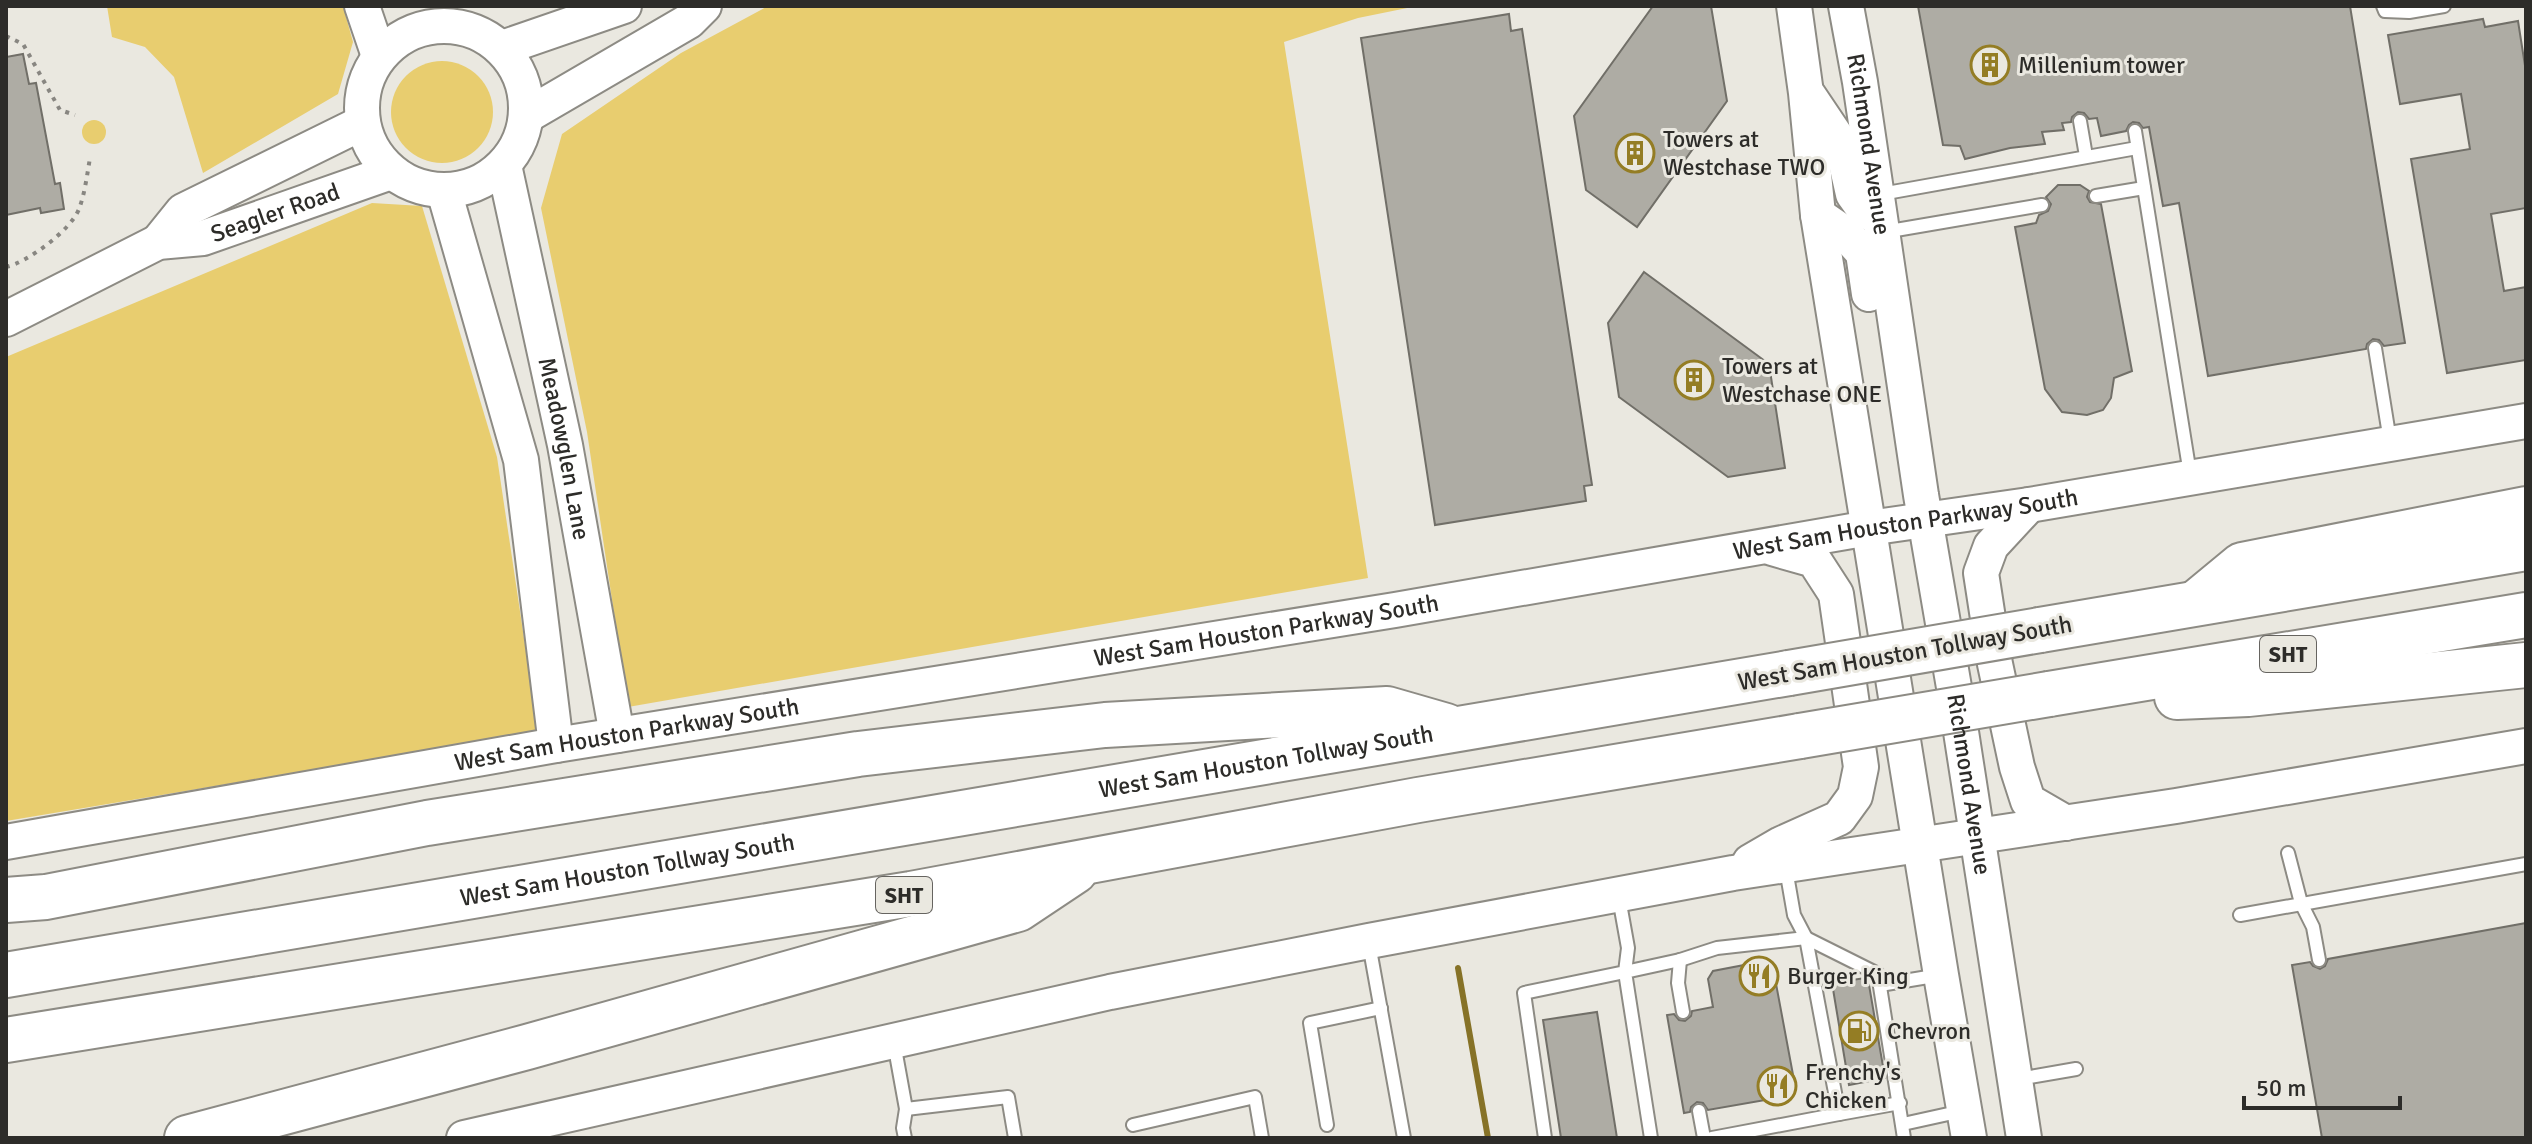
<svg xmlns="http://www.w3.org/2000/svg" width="2532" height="1144" font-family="Signika,sans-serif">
<rect width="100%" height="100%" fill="#eae8e0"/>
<g fill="#e8cd6f">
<path d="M107,6h236l10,36 -15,52 -135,79 -29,-96 -29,-30 -33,-10z"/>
<path d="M768,6h649l-59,12 -74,24 84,536 -740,129 -41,-275 -46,-224 21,-74 119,-81z"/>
<circle cx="442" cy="112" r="51"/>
<circle cx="94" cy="132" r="12"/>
<path d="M372,203l50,3 75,251 41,275 -532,89v-464z"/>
</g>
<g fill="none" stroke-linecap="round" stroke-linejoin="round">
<path stroke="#867227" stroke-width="6" d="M1458,968l30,170"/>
</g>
<g fill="#aeaca4" stroke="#716f68" stroke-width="2">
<path d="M1653,6h58l16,95 -90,126 -51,-37 -12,-74z"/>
<path d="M1918,6h432l55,337 -21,3 -5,-6 -6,-1 -6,5 -1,5 -158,27 -29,-173 -16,3 -14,-79 -6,1 -4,-5 -6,-1 -4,3 -3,6 -25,5 -4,-18 -8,1 -5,-6 -6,-1 -6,5 -1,5 -9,1 2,7 -22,2 3,12 -35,4 -45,11 -5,-13 -17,-1z"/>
<path d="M1509,14l2,17 11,-2 70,456 -8,1 2,15 -151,24 -74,-487z"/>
<path d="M2483,19l2,8 33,-6 8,51v136l-35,6 13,77 22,-4v73l-79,13 -36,-214 59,-10 -9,-55 -61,10 -12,-69z"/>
<path d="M23,54l6,30 7,-1 19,101 5,-1 4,26 -23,4 -1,-5 -34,7v-158z"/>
<path d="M2058,185h22l9,6 -2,6 3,5 11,2 31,167 -18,7 -3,20 -8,12 -16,5 -25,-3 -17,-23 -30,-162 21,-4 3,-8 9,-4 3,-7 -5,-7z"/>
<path d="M1644,272l125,92 16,104 -57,9 -109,-80 -11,-74z"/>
<path d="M2526,923v215h-204l-30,-173 18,-3 3,4 7,3 5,-3 3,-7z"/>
<path d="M1753,959l11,1 8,7 2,6 20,107 -1,12 -7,8 -5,2 -16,-2 -57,10 -5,-7 -6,-1 -6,5 -1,5 -6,1 -17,-98 7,-1 5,6 6,1 6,-5 1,-5 21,-4 -5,-28 5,-8 31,-6z"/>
<path d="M1865,978l3,1 17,99 -36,7 -17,-102z"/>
<path d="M1597,1012l20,126h-56l-18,-118z"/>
</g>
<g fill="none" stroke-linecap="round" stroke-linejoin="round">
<defs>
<g id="lane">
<path d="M2383,6l2,5 24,1 35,-6"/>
<path d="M2080,121l6,35"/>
<path d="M2135,131l55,343"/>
<path d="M1881,194l256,-46"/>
<path d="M2096,196l48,-8"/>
<path d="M1884,232l158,-27"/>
<path d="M2375,348l15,93"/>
<path d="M2288,853l13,50 12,24 6,33"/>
<path d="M1786,869l8,46 12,23 33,176 61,-11"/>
<path d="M2240,915l286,-51"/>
<path d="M1369,944l35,194"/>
<path d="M1680,960l-2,23 5,29"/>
<path d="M1880,985l60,-10"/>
<path d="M894,1043l12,66 -3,19 2,10"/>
<path d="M2018,1079l58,-10"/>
<path d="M906,1109l102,-12 7,41"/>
<path d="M1699,1111l5,27"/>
<path d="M1903,1124l59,-13"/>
<path d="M1133,1125l122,-28 7,41"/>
<path d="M1327,1125l-17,-102 71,-15"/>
<path d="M1545,1138l-21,-145 101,-21 3,-24 -9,-50"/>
<path d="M1651,1138l-26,-166 55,-12 37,-12 89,-10 72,36 26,164"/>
<path d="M1712,1138l127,-24"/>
</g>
<g id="secondary">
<path d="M362,6l17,50"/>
<path d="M1794,6l12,87 12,122 123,760 28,163"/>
<path id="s1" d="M1846,6l14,76 61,413 34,198 69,445"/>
<circle cx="444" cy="108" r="82"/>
<path d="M502,48l122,-42"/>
<path d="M1809,96l33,49 11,49 13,18"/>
<path d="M526,116l163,-95 15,-15"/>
<path id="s2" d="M504,165l61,280 52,290"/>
<path d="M444,191l77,269 35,285"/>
<path d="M1818,215l29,20 16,18 6,41"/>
<path d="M158,242l25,-31 179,-88"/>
<path id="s3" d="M6,319l152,-77 45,-4 188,-66"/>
<path d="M2029,505l-38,41 -10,27 14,91 22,103 11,34 38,22"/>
<path id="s4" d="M6,842l550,-97 839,-135 474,-82 160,-23 497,-84"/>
<path d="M1750,862l31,-18 58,-26 16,-22 6,-29 -25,-173 -22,-34 -42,-12"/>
<path d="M464,1138l646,-146 259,-51 364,-68 443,-67 350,-60"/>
</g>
<g id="highway">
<path d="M2196,603l46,-38 284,-56"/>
<path d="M2040,630l486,-82"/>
<path d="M2049,694l477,-79"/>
<path d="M2177,697l71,-3 278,-29"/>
<path d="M6,900l40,-3 381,-74 431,-69 247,-29 282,-16 59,17"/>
<path id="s5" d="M6,975l1783,-302"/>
<path d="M6,1040l905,-146 507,-94 382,-64"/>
<path d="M187,1138l340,-91 491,-138 57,-38"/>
</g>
</defs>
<use href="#lane" stroke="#8d8b84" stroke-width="16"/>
<use href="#secondary" stroke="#8d8b84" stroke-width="38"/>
<use href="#highway" stroke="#8d8b84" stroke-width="48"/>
<g stroke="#888681" stroke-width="4" stroke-dasharray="4 6" stroke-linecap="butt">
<path d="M6,36l17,8 37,66 15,5"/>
<path d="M6,267c22,-5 65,-37 73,-58 6,-16 8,-34 11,-51"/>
</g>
<use href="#lane" stroke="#fff" stroke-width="12"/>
<use href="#secondary" stroke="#fff" stroke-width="34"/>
<use href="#highway" stroke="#fff" stroke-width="44"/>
<defs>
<g id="highway-bridge">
<path d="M1789,673l251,-43"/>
<path d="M1800,736l249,-42"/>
</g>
</defs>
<use href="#highway-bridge" stroke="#8d8b84" stroke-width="48" stroke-linecap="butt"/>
<use href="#highway-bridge" stroke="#fff" stroke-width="44"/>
</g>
<defs>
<symbol id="building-ring" viewBox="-11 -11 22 22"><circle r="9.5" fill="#eae8e0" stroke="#947d24" stroke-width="1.5"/><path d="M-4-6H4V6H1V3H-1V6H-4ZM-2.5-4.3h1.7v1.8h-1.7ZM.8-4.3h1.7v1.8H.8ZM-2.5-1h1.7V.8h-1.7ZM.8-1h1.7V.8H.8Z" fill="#947d24"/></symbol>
<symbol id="restaurant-ring" viewBox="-11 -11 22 22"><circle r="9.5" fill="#eae8e0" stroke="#947d24" stroke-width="1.5"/><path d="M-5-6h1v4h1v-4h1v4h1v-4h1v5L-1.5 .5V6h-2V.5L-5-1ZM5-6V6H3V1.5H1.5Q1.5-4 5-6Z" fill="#947d24"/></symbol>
<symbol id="fuel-ring" viewBox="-11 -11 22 22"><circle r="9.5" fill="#eae8e0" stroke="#947d24" stroke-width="1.5"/><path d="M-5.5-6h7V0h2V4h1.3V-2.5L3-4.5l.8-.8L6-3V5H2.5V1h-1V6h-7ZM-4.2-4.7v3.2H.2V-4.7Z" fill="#947d24"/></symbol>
</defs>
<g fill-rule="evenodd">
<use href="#building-ring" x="1968" y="43" width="44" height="44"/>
<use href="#building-ring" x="1613" y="131" width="44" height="44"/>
<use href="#building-ring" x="1672" y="358" width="44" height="44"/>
<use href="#restaurant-ring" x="1737" y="954" width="44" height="44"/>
<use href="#fuel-ring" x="1837" y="1009" width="44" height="44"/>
<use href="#restaurant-ring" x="1755" y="1064" width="44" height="44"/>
</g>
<g text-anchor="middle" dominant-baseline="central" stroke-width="6" stroke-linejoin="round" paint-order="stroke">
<g fill="#eae8e0" stroke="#666460" stroke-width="2">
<rect x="2260" y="636" width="56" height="36" rx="6"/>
<rect x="876" y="877" width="56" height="36" rx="6"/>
</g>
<g font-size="22" font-weight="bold" fill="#2d2c29">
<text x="2288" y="654">SHT</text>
<text x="904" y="895">SHT</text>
</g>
<g font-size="24" fill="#2d2c29" stroke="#eae8e0" text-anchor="start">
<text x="2018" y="65">Millenium tower</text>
<text x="1663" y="139">Towers at<tspan x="1663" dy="28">Westchase TWO</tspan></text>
<text x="1722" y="366">Towers at<tspan x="1722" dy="28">Westchase ONE</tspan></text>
<text x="1787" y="976">Burger King</text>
<text x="1887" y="1031">Chevron</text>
<text x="1805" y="1072">Frenchy's<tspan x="1805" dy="28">Chicken</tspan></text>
</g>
<g font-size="24" fill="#2d2c29" stroke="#eae8e0">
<text stroke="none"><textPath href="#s1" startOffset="140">Richmond Avenue</textPath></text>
<text stroke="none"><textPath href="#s3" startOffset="292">Seagler Road</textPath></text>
<text stroke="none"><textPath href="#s2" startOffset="290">Meadowglen Lane</textPath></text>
<text stroke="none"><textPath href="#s4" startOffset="1926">West Sam Houston Parkway South</textPath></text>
<text stroke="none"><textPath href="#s4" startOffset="1278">West Sam Houston Parkway South</textPath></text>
<text transform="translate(1905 653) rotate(-10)">West Sam Houston Tollway South</text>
<text stroke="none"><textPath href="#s4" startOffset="630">West Sam Houston Parkway South</textPath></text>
<text stroke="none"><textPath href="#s5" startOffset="1278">West Sam Houston Tollway South</textPath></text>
<text stroke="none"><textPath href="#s1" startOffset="788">Richmond Avenue</textPath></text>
<text stroke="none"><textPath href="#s5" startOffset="630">West Sam Houston Tollway South</textPath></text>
</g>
</g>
<rect width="2532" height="1144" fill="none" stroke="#2d2c29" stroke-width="16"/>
<path d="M2244 1096v12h156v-12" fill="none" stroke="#2d2c29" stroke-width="4"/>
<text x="2256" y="1096" font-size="24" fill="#2d2c29" stroke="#eae8e0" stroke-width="6" paint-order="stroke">50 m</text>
</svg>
